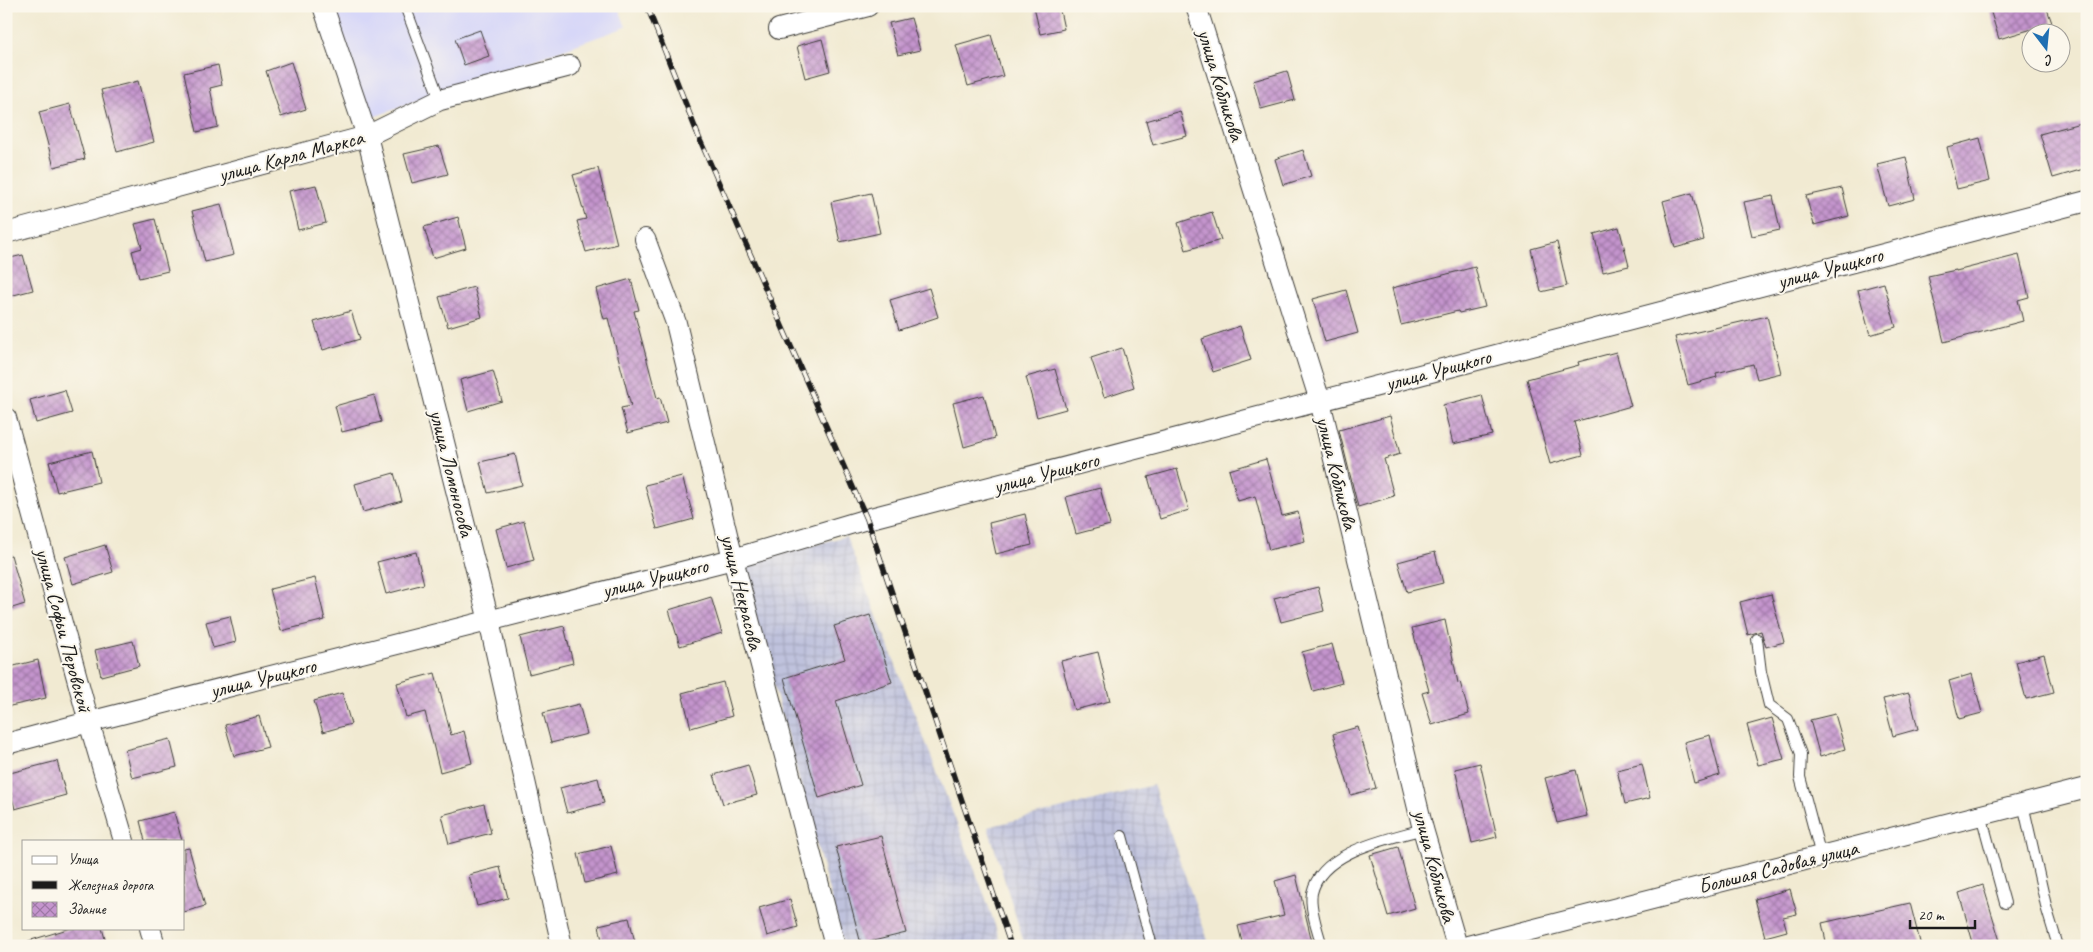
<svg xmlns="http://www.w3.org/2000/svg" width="2093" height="952" font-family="Caveat,sans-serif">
<defs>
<pattern id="industrial-grid" width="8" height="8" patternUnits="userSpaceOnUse" patternTransform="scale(1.25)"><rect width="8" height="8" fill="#bfc2dd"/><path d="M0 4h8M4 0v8" fill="none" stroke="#a4a6bd"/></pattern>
<pattern id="building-cross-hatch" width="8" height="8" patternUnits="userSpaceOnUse" patternTransform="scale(1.25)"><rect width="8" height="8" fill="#c494cd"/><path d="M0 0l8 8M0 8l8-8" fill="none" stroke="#9e78a6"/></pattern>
</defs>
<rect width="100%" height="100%" fill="#fbf7ec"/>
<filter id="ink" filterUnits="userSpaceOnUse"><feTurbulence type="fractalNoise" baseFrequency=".02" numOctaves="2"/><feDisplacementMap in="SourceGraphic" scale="10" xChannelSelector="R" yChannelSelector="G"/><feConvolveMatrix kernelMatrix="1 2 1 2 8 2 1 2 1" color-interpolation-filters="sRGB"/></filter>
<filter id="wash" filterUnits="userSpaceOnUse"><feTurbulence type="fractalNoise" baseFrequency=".0096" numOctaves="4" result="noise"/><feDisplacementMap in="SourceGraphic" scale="20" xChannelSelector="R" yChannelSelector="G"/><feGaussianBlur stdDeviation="1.12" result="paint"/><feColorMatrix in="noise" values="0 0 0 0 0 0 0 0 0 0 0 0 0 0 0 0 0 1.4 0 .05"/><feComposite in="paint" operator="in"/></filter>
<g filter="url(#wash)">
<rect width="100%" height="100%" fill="#f1ead2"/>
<path fill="#d7d7f8" d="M331,6h287l8,21 -264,94z"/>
<g fill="url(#industrial-grid)">
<path d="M846,536l140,363 16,47h-158l-103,-381z"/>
<path d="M1153,785l57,161h-185l-37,-119z"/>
</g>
<g id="blocks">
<g fill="url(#building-cross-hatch)">
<path d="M1034,6h25l5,23 -24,5z"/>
<path d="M1989,6h57l6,17 -53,16z"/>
<path d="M911,18l9,32 -22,5 -9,-32z"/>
<path d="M480,30l9,26 -25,9 -9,-26z"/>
<path d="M991,35l12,41 -35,10 -12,-41z"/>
<path d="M822,39l8,32 -25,7 -8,-32z"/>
<path d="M291,62l15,47 -25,8 -15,-46z"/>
<path d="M218,65l4,20 -12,3 8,39 -21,5 -13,-59z"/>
<path d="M1287,71l8,29 -34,9 -8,-28z"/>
<path d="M138,81l16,61 -37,10 -16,-62z"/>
<path d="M70,104l15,55 -31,8 -15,-55z"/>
<path d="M1180,111l7,25 -34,9 -7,-24z"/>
<path d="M2084,122l3,11v35l-34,10 -13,-44z"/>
<path d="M1980,138l10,43 -33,8 -10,-42z"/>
<path d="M439,146l9,28 -36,9 -8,-29z"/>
<path d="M1303,150l8,26 -28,9 -8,-26z"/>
<path d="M1906,157l9,42 -27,7 -11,-42z"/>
<path d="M598,168l19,76 -31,8 -9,-31 9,-2 -13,-44z"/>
<path d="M316,185l10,38 -28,7 -9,-39z"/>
<path d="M1842,188l7,28 -35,9 -8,-29z"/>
<path d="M871,193l9,40 -40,9 -9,-40z"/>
<path d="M1692,193l12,47 -29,8 -12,-47z"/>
<path d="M1773,196l7,34 -28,6 -8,-34z"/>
<path d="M221,204l13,51 -29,7 -13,-51z"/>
<path d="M1212,212l9,28 -35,10 -8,-27z"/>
<path d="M458,217l8,31 -33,10 -9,-31z"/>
<path d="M155,219l13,52 -29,7 -7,-27 10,-3 -7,-24z"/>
<path d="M1619,227l10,39 -26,6 -9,-38z"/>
<path d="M1557,242l10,44 -26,6 -10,-43z"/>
<path d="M23,255l10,35 -27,7v-38z"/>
<path d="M2019,255l10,42 -11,3 5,21 -79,21 -16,-66 28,-6v1z"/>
<path d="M1475,267l10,40 -26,6 -1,-2 -57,14 -9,-37z"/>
<path d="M631,279l8,31 -5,1 23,87 3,-1 7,26 -39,10 -7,-25 10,-2 -23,-88 -4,1 -8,-30z"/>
<path d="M1884,283l12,44 -26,8 -12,-45z"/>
<path d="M474,287l8,30 -34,10 -9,-30z"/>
<path d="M929,288l9,29 -39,13 -9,-30z"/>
<path d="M1346,290l12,43 -33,9 -12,-43z"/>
<path d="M351,311l9,28 -37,11 -9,-28z"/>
<path d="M1767,316l14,57 -24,6 -4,-15 -37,9 1,4 -29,8 -13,-48z"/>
<path d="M1240,326l11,34 -38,12 -11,-33z"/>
<path d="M1122,348l12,39 -30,10 -13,-39z"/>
<path d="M1616,352l15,54 -57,16 9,33 -33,9 -23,-85 52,-14 -1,-3z"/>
<path d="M1055,369l11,40 -29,8 -11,-40z"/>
<path d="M493,371l9,30 -34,10 -8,-31z"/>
<path d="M65,390l7,23 -36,10 -6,-23z"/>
<path d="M374,395l7,27 -39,10 -7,-26z"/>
<path d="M984,395l11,43 -31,9 -11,-44z"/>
<path d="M1482,395l10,40 -39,9 -10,-39z"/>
<path d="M1390,416l10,38 -16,5 10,37 -36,11 -19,-77z"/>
<path d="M92,451l7,31 -42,10 -8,-30z"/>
<path d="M515,454l7,31 -34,8 -8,-31z"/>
<path d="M1266,459l16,57 16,-4 7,29 -36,9 -14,-54 -17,5 -9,-31z"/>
<path d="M1177,469l12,41 -29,9 -12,-42z"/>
<path d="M394,473l8,28 -39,11 -8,-28z"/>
<path d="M682,476l12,43 -37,10 -12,-44z"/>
<path d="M1100,488l10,37 -34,9 -10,-37z"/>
<path d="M1025,514l7,31 -36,9 -7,-31z"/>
<path d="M524,521l10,39 -28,8 -10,-39z"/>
<path d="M105,545l8,27 -40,12 -8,-27z"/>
<path d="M416,552l8,32 -38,10 -9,-32z"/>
<path d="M1435,552l8,31 -36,9 -9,-30z"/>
<path d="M11,555l14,49 -19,6v-54z"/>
<path d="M315,578l10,42 -44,11 -11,-42z"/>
<path d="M1318,587l6,24 -43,11 -7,-24z"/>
<path d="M1771,594l13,48 -18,5 -5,-16 -13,4 -8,-33z"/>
<path d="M711,597l11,36 -42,13 -11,-36z"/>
<path d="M870,615l22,67 -56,19 25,84 -42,13 -35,-120 61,-19 -11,-33z"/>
<path d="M230,616l6,26 -23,6 -7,-26z"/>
<path d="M1445,620l13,63 2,-1 9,32 -37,11 -10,-32 7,-2 -17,-63z"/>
<path d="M564,626l9,37 -44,11 -9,-37z"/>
<path d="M133,641l6,25 -38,10 -6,-26z"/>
<path d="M1332,644l10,39 -29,8 -11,-39z"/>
<path d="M1098,652l12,49 -36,9 -13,-49z"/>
<path d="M2044,654l10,38 -28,7 -10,-37z"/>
<path d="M38,660l8,38 -40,9v-39z"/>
<path d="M435,673l16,62 13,-4 8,32 -32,9 -15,-60 -19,5 -9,-34z"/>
<path d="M1972,674l10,39 -23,6 -10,-38z"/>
<path d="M723,682l9,34 -41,12 -9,-35z"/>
<path d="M342,693l9,31 -28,8 -9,-31z"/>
<path d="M1909,693l9,36 -25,7 -10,-37z"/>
<path d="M579,704l8,30 -36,9 -8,-30z"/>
<path d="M1835,714l10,35 -25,8 -10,-37z"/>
<path d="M259,716l9,31 -34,9 -9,-31z"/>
<path d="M1772,718l12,41 -26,6 -11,-40z"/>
<path d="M1358,727l18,61 -25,7 -18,-61z"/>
<path d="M1710,735l10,40 -26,8 -10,-41z"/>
<path d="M170,739l7,28 -45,11 -7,-28z"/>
<path d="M57,761l9,34 -51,14 -9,-35z"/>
<path d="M1480,763l17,74 -25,6 -17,-74z"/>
<path d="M1642,764l8,34 -25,6 -8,-34z"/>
<path d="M748,765l9,30 -34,9 -9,-29z"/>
<path d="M1576,770l11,46 -30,7 -12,-45z"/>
<path d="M598,778l6,25 -37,10 -7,-25z"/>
<path d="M484,804l7,29 -42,11 -7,-29z"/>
<path d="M174,812l8,29h-37l-5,-20z"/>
<path d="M881,836l25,97 -45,11 -25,-97z"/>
<path d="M611,846l7,29 -33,8 -7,-29z"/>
<path d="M1398,847l17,61 -27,8 -18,-61z"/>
<path d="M189,848l16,58 -21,6v-63z"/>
<path d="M500,867l8,31 -31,8 -8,-31z"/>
<path d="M1296,875l17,71h-70l-5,-20 46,-11 -9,-34z"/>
<path d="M1983,885l17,56 -16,5h-10l-15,-53z"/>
<path d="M1790,889l7,25 -14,3 4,14 -22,6 -10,-38z"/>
<path d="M790,899l8,28 -31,9 -8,-28z"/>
<path d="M1910,903l11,43h-94l-5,-23z"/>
<path d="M629,918l7,28h-33l-4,-21z"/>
<path d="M71,928h31l5,18h-79v-5z"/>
</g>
</g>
</g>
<g filter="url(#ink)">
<use href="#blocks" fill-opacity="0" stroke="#3c3b37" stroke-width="1"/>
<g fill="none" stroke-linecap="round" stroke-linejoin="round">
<defs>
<g id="lane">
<path d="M405,6l35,94"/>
<path d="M1757,639l4,33 8,33 19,14 13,35 -1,23 21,79"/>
<path d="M2023,804l24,106 11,36"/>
<path d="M1981,815l24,88"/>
<path d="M1122,836l30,110"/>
<path d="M1322,946c-4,-14 -13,-39 -10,-53 9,-42 77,-54 111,-64"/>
</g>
<g id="street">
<path d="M323,6l44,130 122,485 73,325"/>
<path d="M1196,6l124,395 103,428 34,117"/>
<path d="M779,29l89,-23"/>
<path d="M6,233l361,-97 73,-36 130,-34"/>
<path d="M645,239l31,84 57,236 102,387"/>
<path d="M6,418l83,304 35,119"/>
<path d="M6,744l83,-22 644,-163 134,-40 1220,-318"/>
<path d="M150,928l5,18"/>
<path d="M1468,946l619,-158"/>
</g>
</defs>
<use href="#lane" stroke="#3c3b37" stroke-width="12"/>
<use href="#street" stroke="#3c3b37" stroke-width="22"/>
<use href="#lane" stroke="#fff" stroke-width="10"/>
<use href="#street" stroke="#fff" stroke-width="20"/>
<defs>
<path id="rail" d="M647,6l53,134 167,379 144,427"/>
</defs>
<use href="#rail" stroke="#1c1c1c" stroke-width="5.5"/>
<use href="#rail" stroke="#fbf7ec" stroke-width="4" stroke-dasharray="11" stroke-linecap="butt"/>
</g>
</g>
<g text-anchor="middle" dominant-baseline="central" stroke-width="4" stroke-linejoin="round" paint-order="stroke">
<g font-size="21" fill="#1c1c1c" stroke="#fbf7ec">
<text transform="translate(1221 85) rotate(73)">улица Кобликова</text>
<text transform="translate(291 156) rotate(-15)">улица Карла Маркса</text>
<text transform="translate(1830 268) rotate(-15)">улица Урицкого</text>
<text transform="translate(1438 370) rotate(-15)">улица Урицкого</text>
<text transform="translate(452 473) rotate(76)">улица Ломоносова</text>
<text transform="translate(1046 473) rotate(-15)">улица Урицкого</text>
<text transform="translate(1337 473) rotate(76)">улица Кобликова</text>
<text transform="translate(655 578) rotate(-14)">улица Урицкого</text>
<text transform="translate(742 592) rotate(76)">улица Некрасова</text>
<text transform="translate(64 630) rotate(75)">улица Софьи Перовской</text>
<text transform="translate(263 678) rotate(-14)">улица Урицкого</text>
<text transform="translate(1435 866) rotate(75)">улица Кобликова</text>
<text transform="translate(1778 867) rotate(-14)">Большая Садовая улица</text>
</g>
</g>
<rect width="2093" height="952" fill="none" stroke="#fbf7ec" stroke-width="25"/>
<rect x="22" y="840" width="162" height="90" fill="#fbf7ec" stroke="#a29f99"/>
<rect x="32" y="856" width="25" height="8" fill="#ffffff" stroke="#a29f99"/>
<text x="68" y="864" font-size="15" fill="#1c1c1c">Улица</text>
<rect x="32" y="881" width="25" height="8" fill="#1c1c1c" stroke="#a29f99"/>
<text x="68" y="890" font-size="15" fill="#1c1c1c">Железная дорога</text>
<rect x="32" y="902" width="25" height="15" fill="url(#building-cross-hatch)" stroke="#a29f99"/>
<text x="68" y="914" font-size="15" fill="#1c1c1c">Здание</text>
<g transform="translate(2046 48) rotate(164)"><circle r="24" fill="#fbf7ec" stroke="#a29f99"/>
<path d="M0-4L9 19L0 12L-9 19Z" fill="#1f6fb2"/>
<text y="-8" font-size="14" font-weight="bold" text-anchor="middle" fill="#1c1c1c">С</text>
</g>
<path d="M1910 920v8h65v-8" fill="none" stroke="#1c1c1c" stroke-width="2.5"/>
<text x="1918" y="920" font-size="15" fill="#1c1c1c" stroke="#fbf7ec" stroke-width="4" paint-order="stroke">20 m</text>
</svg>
